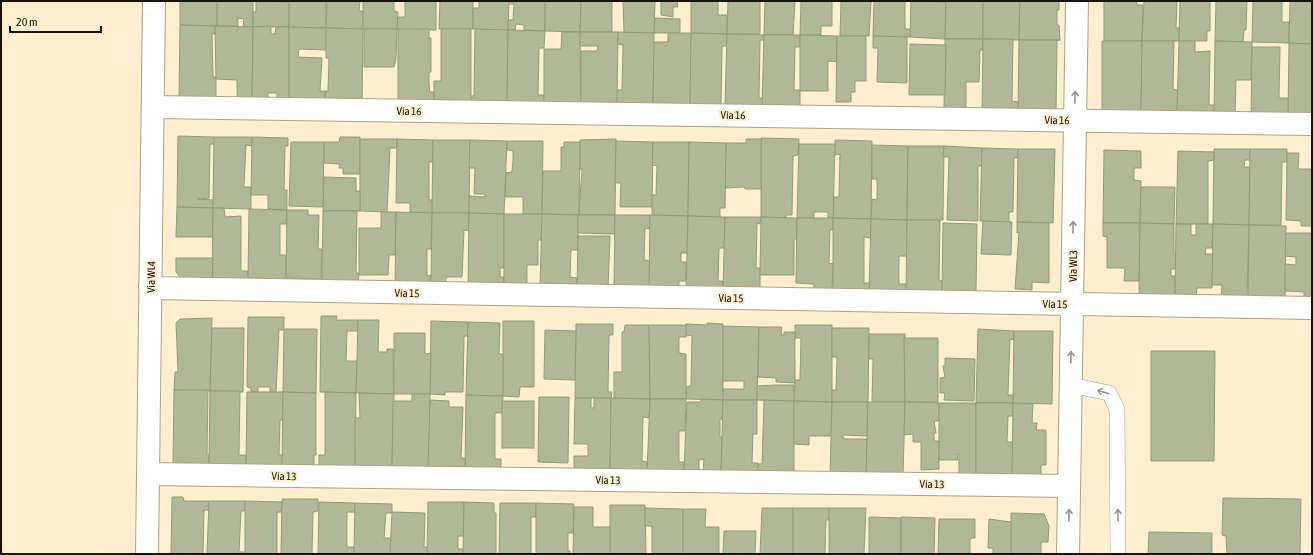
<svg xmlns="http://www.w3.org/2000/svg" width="1313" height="555" font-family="'Asap Condensed',sans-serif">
<rect width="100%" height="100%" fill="#fceecf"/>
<g fill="#b1b89a" stroke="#939b7d" fill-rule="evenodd">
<path d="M180,1h37v25l-37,-1z"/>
<path d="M217,1h36v26l-10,-1 1,-7 -6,-1v8h-21z"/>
<path d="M256,1l33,1v25h-36v-15h3z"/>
<path d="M289,1h37v27l-37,-1z"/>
<path d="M327,1h33l-1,10h4v18l-37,-1z"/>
<path d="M363,1h31v10l4,1 -1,17h-34z"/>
<path d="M405,1h31v29l-39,-1 1,-12h7z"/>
<path d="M440,1h33v28h-34z"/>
<path d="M479,1h30l-1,29 -35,-1v-21h6z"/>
<path d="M509,1h36v30l-21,-1v-5l-8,-1 -1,6h-7v-10h5l1,-16h-5z"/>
<path d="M545,1h36l-1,31 -35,-1z"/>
<path d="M581,1h31v31h-32z"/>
<path d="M623,1h32l-1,32h-30z"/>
<path d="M661,1h16l1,6h-5v10l-12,-2z"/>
<path d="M691,1h27v14h9v19l-36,-1z"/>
<path d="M728,1h32v33h-33z"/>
<path d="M765,1h30l-2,34h-29z"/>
<path d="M801,1h31v25h-11v9h-21z"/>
<path d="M841,1h30l-2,35h-29z"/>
<path d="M874,1h31v28h6l-1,8 -37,-1z"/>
<path d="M911,1l35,1 -1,37 -35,-2z"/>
<path d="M946,1h37v38h-38z"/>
<path d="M983,1h37l-1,39 -36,-1z"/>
<path d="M1020,1h39v9h-2v15h2l1,15h-41z"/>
<path d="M1104,1h33v4h6l-1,36h-38z"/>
<path d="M1144,1h33l-1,27h3v13h-37z"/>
<path d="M1180,1h30v30h-3v10h-28z"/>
<path d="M1216,1h31l-1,29h-2l-1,12 -28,-1z"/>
<path d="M1253,1h29v21h7v21l-37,-1z"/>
<path d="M1290,1h22v43l-23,-1z"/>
<path d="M655,18l25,1v14h-26z"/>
<path d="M180,25l35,1v8h-3l1,43h3v22l-37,-1z"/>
<path d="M215,26l38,1 -1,73h-15v-20l-21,-1z"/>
<path d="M271,26v8h4l1,-7h13v74l-37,-1 1,-73zM268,93h9v5h-9z"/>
<path d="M289,27l37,1v22l-27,-1 -1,8 24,1 -2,33h5v12l-36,-1z"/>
<path d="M326,28l37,1 -1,74h-37v-12h3l1,-33h-3z"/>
<path d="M364,29h33l-1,30 -2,8h-30z"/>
<path d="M398,29h31v9h2v34h-2v13l1,7h4v10l-36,-1z"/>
<path d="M441,29h30v74l-37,-1v-21h7z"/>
<path d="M475,29l33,1 -1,73h-36v-7h3z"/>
<path d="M508,30l37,1 -1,17h-5l-1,47h6v9l-37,-1z"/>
<path d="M562,32h18l1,76 -37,-1v-58h17z"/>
<path d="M580,32h38l-1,76h-36v-57h16l1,-5h-18z"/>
<path d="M618,32l36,1 -1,73 -36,-1v-15h5l1,-45 -5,-1z"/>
<path d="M668,33h23l-1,76 -37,-1 1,-66h14z"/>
<path d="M691,33l36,1v12h-5l-1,61 -31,-1z"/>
<path d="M727,34l37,1v5h-4l-1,58h4l-1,10 -37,-1z"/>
<path d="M764,35h36v12h-5l-1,43h6v18h-38z"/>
<path d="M800,35l37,1v26l-9,-1v30h-28z"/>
<path d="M837,36h29v45h-11v11h-4v10h-15z"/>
<path d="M873,36l34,1v46l-30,-1 1,-34h-5z"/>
<path d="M945,39h38v11h-3l-1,32h-13v29l-22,1z"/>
<path d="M983,39h30l-1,62 6,1v11l-36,-2z"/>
<path d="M1019,40h41h-3l-1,73h-38z"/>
<path d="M1102,41h40l-1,73 -39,-1z"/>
<path d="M1142,41h32l-1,48 5,1 -1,24h-36z"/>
<path d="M1179,41h16v11l15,-1 -1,54h5v10l-37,-1z"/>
<path d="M1215,41l37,1 -1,38h-15l-1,35h-21z"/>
<path d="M1289,43l23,1v73l-24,-1z"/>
<path d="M910,44l36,1 -1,50h-36z"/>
<path d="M1252,47h28l-1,51h9v18l-37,3z"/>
<path d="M178,136l36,1 1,7h-5l-1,54 -11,1 16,1 -1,8 -36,-1z"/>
<path d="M214,137h38v9l-6,-1 -2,40v2h7v22l-38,-1z"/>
<path d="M252,137l36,1v8h-3l-1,44h3v20l-19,-1v-14h-17z"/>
<path d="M340,137h20v37h-17v-6h-4l1,-4 -16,-1v-21h15z"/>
<path d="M761,138l38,1 -1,16 -5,1 -1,59h-6v3l-25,-1z"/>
<path d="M360,139h37v9h-7l-3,64 -27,-1z"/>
<path d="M397,139l36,1v22h-4v38h3v13l-22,-1v-9h-14z"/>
<path d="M616,139l-1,76h-36l3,-46h-2v-29z"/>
<path d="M746,139h15v50h-16l-1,-2 -19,1 1,-45h20z"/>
<path d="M433,140h37l-1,73h-37z"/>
<path d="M470,140l37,1 -3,73 -35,-1v-17l16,1v-3h-11l1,-26h-6z"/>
<path d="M835,140l37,1 -1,78 -38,-1 1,-21h5l1,-43 -5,1z"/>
<path d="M507,141h36l-1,73h-19v-17h-18l1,-24 6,-1 1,-12v-9l-6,-1z"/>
<path d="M616,141l37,1 -1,65h-32l1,-24h-6z"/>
<path d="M291,142h33l-1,65 -34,-1z"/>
<path d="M564,142h16l-1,73 -37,-1 1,-43h18v-24h3z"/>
<path d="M653,142h36l-1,74 -36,-1v-20h4l1,-29 -5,-1z"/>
<path d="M689,142l37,1 -1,65h-5v9l-32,-1z"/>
<path d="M799,144h36l-2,74 -5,1v-7h-14v6h-17z"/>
<path d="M872,145l36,1 -1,74 -36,-1 1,-20 5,1v-21h-5z"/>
<path d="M908,146h36l-1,74h-36z"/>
<path d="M944,146l38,2v18h-4v55l-31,-1 2,-63h-6z"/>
<path d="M982,148l36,1v9h-4l-1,54h-4v10l-29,-1z"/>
<path d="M1018,149h37l-2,74 -36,-1z"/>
<path d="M1214,149h36v11h-5l-1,7h6l-1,58 -36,-1z"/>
<path d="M1250,149h37v13h-5l-1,63h-32z"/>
<path d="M1104,150l37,1v17h-7v12l7,1 -1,42h-37z"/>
<path d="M1178,151l36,1v8l-6,1v63h-32z"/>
<path d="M1287,153h12l-1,16h14v57h-11v-5l-15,-1z"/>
<path d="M324,177l32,1v13h4v20h-37z"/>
<path d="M1141,187h34l-1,37 -34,-1z"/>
<path d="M177,207l36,1v29h-37z"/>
<path d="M213,208h11l1,9 16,-1v55h7v13l-36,-1z"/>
<path d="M249,209l38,1 -1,14h-6v31h6v28h-38z"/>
<path d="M287,210h21v5h11l-1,34h4l-1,30 -35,-1z"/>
<path d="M323,211h34l-1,62h3l-1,12 -36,1z"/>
<path d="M381,212h15l-1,43h-6l-1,20h-29v-47h22z"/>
<path d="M396,212l36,1 -1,36h-4v27l4,-1v11h-36z"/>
<path d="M432,213h37v18l-5,-1 -2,47h-16v13l-15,-4z"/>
<path d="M469,213l35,1v54h-4v9h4v11l-36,1z"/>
<path d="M504,214h38l-1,26h-3v25h-11v23h-23z"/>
<path d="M542,214l36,1v35h-7l-1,27 7,1v11l-37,-1z"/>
<path d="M578,215h37v19l-37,-1z"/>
<path d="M615,215h35v14l-5,-1 -1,32 6,1 -1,27 -35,-1z"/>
<path d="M650,215l38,1 -1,37h-6v9h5v19h-7v8l-30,-1z"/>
<path d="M688,216l37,1 -1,31h-5l-1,33h5v8l-37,1z"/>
<path d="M725,217h36l-1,7 -3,-1 -1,45h4v21h-37z"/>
<path d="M761,217l36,1v21h-3v36h-34z"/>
<path d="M797,218h36v12h-3l-1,34 4,-1 -1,28h-18v-7l-18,-1z"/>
<path d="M833,218l38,1v19l-7,-1v46h6l-1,11h-36z"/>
<path d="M871,219l36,1v36h-8v28h7v9l-37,-1z"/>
<path d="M907,220h33l-1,60 3,1v12h-36z"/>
<path d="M983,221l29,1 -1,33 -30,-1z"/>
<path d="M1017,222l32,1v60l-17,-1v8l-17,-1 4,-57 -2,1z"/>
<path d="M943,223l34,1 -1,70 -34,-1z"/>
<path d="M1103,223h37l-1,58h-15l1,-13h-18v-31l-4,-1z"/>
<path d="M1140,223l34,1v29l2,1v15h-5v7h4v21h-36z"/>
<path d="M1176,224h15v11h5v-11h17l-1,24h-6l-1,6h8l-1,34h-15l-1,10 -21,-1z"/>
<path d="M1213,224l36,1 -2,73h-26l1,-13h-10z"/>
<path d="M1249,225l37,1 -1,75h-37z"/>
<path d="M1286,233h26v68l-8,-2v-7l-19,-1v-27l11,1v-8l-11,-1z"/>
<path d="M578,236h32l-2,53h-31z"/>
<path d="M176,258h37l-1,25 -28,-1 -8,-10z"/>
<path d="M321,316h16l-1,4h22v11h-11l-1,30h11l-1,32 -36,-1z"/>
<path d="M248,317h36v13h-5l-3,62h-6v-5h-12v5l-7,-1v-3l-4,-1z"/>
<path d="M212,318l-2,73 -36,-1 1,-18h3l-2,-49 4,-4z"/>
<path d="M358,320h21l-1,32h9v-3h6l1,45 -38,-1z"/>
<path d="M431,321l37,1v14h-4l-1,56h-18v3l-15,-1z"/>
<path d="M503,321h31v66h-14l-1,10 -16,-1z"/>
<path d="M468,322l32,1 -1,31h4v42l-37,-1z"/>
<path d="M707,323l16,1v76l-37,-1v-12l5,-1 1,-51 -6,1v-12l21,1z"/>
<path d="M576,324h37v11h-4l-1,57h4l-1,6h-36z"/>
<path d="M625,325h24l1,74 -36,-1v-26h8v-40h2z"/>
<path d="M649,325h37v12h-7v16l7,1v45h-36z"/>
<path d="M795,325h37v77l-38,-1 1,-21h5l1,-42h-6z"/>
<path d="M723,326l36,1 -2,73h-34v-11h21v-8h-21z"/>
<path d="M759,327h23l-1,8h3v-3h11v51l-19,-1v-4l-18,-1z"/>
<path d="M212,328h32l-1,64 -33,-1z"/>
<path d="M832,328h37l-1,74h-36v-12h4l1,-33h-5z"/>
<path d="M284,329h33l-1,64 -33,-1z"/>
<path d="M978,329l36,2v9l-4,-1 -2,56h5v8h-37z"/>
<path d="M545,330l31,1 -1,49 -31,-1z"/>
<path d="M1014,331h39l-1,73 -39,-1z"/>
<path d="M394,333h31v21l6,-1 -1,41h-36z"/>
<path d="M869,334h36v68h-33l1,-43h-4z"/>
<path d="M904,338h34v64h-33z"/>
<path d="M1151,351h64l-1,110h-63z"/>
<path d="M945,358l30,1 -1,42 -30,-1 1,-7h-5v-15l5,-1 -2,-11h2z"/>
<path d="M775,385h19v16l-37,-1v-14z"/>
<path d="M174,390h34l-1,64h2v10l-36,-1z"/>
<path d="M210,391h30l-1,64h7v10l-37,-1z"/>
<path d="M247,392h36v28h-3l-1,35h4l-1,10h-36z"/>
<path d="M283,392l33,1v62h-2v11l-32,-1z"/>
<path d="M325,392l31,1 -1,74 -36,-1v-11h6z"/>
<path d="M359,393l35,1 -2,73h-37v-49h5z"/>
<path d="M412,394h18l-1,75h-37l1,-68h19z"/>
<path d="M466,395l37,1 -1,17h-7v46h6v10l-36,-1z"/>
<path d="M539,397h30l-1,66 -30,-1z"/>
<path d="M575,398h16v10h3v-10h17l-1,73h-36v-15h14v-12h-14z"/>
<path d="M611,398l39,1 -1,19 -6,-1 -1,44 5,1v9h-37z"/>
<path d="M650,399h36l-1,32h-6v31h5v13l-37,-4z"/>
<path d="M701,399l22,1 -1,19h-2v18h2l-1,35h-18l1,-13 -5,1v12h-15l3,-70h14z"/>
<path d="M430,400l19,1v6h14l-2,51h4v10l-37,-1z"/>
<path d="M723,400h34v34h-4l-1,29h6v13l-37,-4z"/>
<path d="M764,400l30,1v74l-36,1v-12h4z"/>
<rect x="502" y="401" width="32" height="47"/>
<path d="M794,401l38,1 -1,34h-22v9l-15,-1z"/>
<path d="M832,402h36l-1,34 -24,-1v3l3,1h21l-1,35h-36z"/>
<path d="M868,402h37l-2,75h-37z"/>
<path d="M905,402l34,1v18h-5l2,12h-2v8h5v28l-18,1v-28h-8v-8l-9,1z"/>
<path d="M939,403h37v71l-17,3v-23h-2l1,6h-19z"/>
<path d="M976,403h37v13h-5l-1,26h6l-1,33 -36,-1z"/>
<path d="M1013,403l20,1 -1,19h5l-1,7h10v35h-5v13l-29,-3z"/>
<path d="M172,497h11l1,4h25v9h-5l-1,44h-32z"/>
<path d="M1223,498l78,1 -1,55h-73l-1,-18 -4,-1z"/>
<path d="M282,499h36v12l-5,1 -1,42h-31z"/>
<path d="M209,501h36v10h-4l-2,41h6v2h-38z"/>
<path d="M245,501l37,1 -1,10h-4v42h-32z"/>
<path d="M319,502l36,1v9h-8v35h7v7h-36z"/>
<path d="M428,502h36v34h-6v13h5v5h-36z"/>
<path d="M464,502l30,1v10h2v41h-33z"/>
<path d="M355,503l37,1v9h-6l-2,25h7l-1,16h-36z"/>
<path d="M500,503h36v14h-5v37h-32z"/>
<path d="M536,503l38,1 -1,29h-5v18h2v3h-34z"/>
<path d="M610,505h35l1,49h-36z"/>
<path d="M574,507h19v20h17v27h-37z"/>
<path d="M645,508l38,1v45h-31v-28h-7z"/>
<path d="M762,508h31v46h-33z"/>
<path d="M793,508h36v12h-3l-1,34h-32z"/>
<path d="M829,508h37l-2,46h-35z"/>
<path d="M683,509h23l-1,18h14v27h-36z"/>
<path d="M392,512l33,1 -1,34h3v7h-37z"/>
<path d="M1011,513l33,1 5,12 -1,16h-7v12h-30z"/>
<path d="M869,517l32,1v36h-32z"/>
<path d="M901,517l34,1 -1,36h-33z"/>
<path d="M939,519h36v19h-4l-1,2v14h-32z"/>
<path d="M989,519l22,3v32h-18v-6h-5z"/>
<path d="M724,531h32l-1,23h-32z"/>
<path d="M1149,532l63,1v21h-64z"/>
</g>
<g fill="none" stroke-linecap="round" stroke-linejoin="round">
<defs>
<path id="lane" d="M1071,385l38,8 8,16 1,145"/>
<g id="street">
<path d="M153,107l1159,17"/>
<path d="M150,288l1162,20"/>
<path d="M148,474l921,12"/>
<path d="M1068,554l9,-553"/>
</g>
<path id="secondary" d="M147,554l7,-553"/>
</defs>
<use href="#lane" stroke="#b0a386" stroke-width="16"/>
<use href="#street" stroke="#b0a386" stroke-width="24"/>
<use href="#secondary" stroke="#b0a386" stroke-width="24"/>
<use href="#lane" stroke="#fff" stroke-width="15"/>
<use href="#street" stroke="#fff" stroke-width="22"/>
<use href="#secondary" stroke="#fff" stroke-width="22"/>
</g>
<defs><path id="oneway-shaft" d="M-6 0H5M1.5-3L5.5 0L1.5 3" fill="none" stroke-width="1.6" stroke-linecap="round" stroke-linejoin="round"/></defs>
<g stroke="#979590">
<use href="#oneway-shaft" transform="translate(1075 97) rotate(-89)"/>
<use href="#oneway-shaft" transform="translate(1073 227) rotate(-89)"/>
<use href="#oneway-shaft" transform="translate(1071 357) rotate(-89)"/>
<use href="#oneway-shaft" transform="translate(1103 392) rotate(-162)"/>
<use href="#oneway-shaft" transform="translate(1069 515) rotate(-89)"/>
<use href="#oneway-shaft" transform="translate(1118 515) rotate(-90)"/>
</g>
<g text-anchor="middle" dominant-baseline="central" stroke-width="4" stroke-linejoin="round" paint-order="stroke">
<g font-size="11" fill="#181309" stroke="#fceecf">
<text transform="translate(409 111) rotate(1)">Via 16</text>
<text transform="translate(733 115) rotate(1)">Via 16</text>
<text transform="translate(1057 120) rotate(1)">Via 16</text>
<text transform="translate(1073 266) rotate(-89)">Via WL3</text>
<text transform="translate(151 277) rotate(-89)">Via WL4</text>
<text transform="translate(407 293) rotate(1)">Via 15</text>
<text transform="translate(731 298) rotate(1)">Via 15</text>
<text transform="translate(1055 304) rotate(1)">Via 15</text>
<text transform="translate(284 476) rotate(1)">Via 13</text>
<text transform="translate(608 480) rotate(1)">Via 13</text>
<text transform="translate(932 484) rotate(1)">Via 13</text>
</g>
</g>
<rect width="1313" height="555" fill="none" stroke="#181309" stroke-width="4"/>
<path d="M10 26v6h91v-6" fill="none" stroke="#181309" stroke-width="2"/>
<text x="16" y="26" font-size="12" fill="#181309" stroke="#fceecf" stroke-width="3" paint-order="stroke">20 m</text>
</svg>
